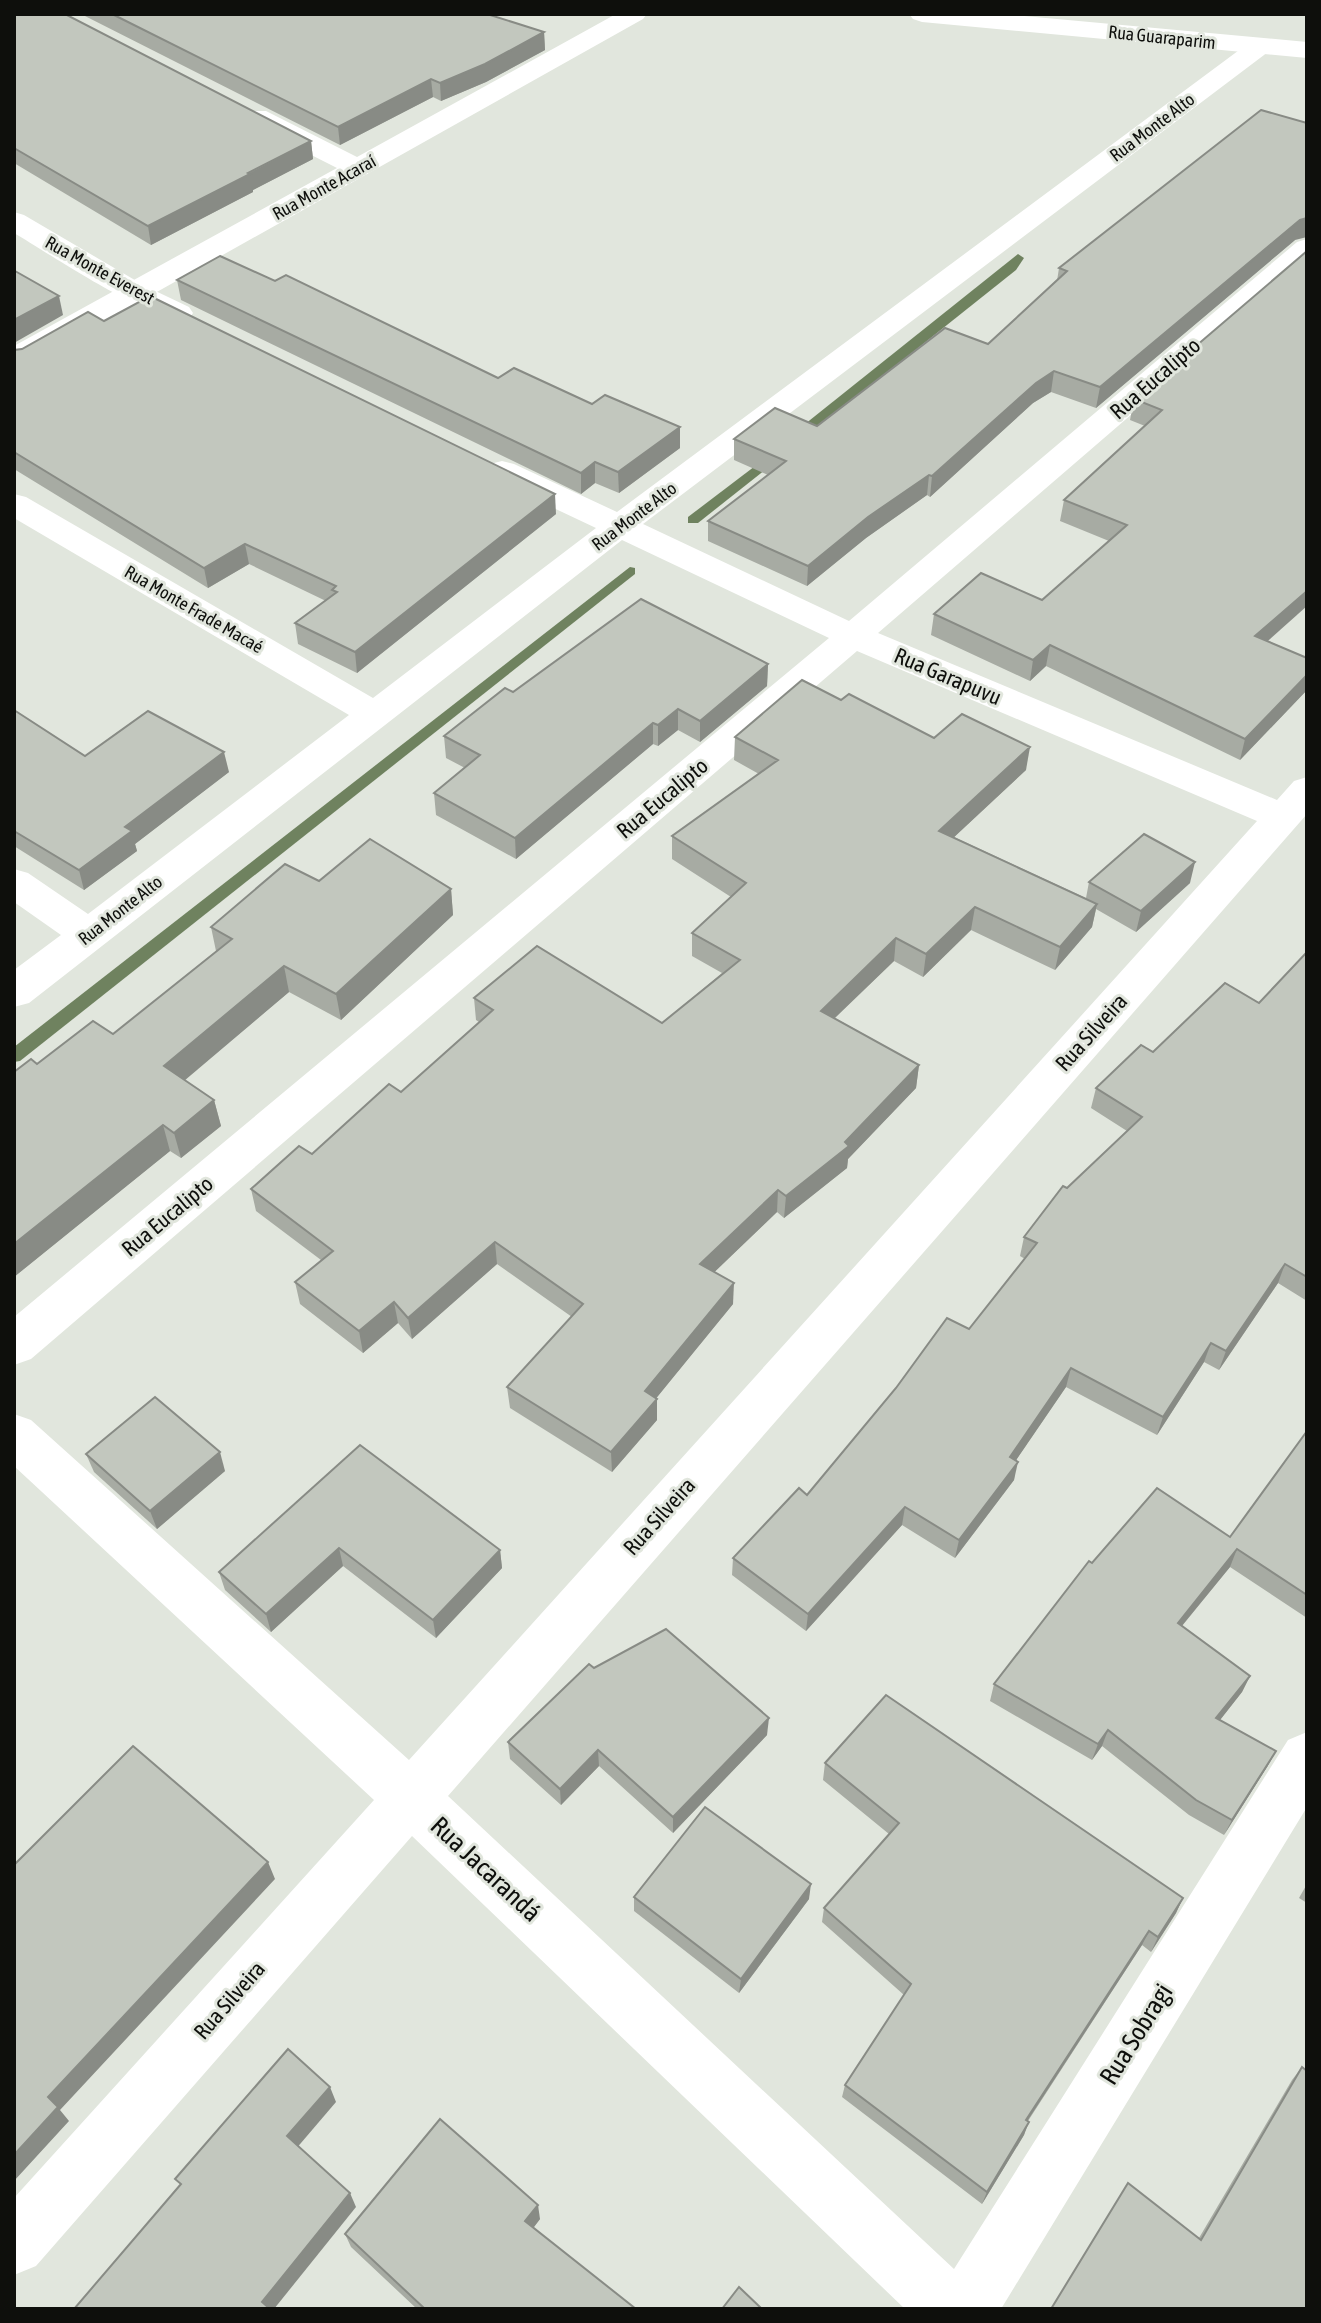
<svg xmlns="http://www.w3.org/2000/svg" width="1321" height="2323" font-family="'Asap Condensed',sans-serif">
<rect width="100%" height="100%" fill="#e1e6dd"/>
<g fill="none" stroke-linecap="round" stroke-linejoin="round">
<g fill="#6f825f" fill-rule="evenodd">
<path d="M1018,254l6,4 -8,12 -216,172h-10v-6z"/>
<path d="M775,451l5,1v6l-82,65h-10v-6z"/>
<path d="M630,567l5,1v6l-615,487 -6,1v-15z"/>
</g>
<g fill="#fff" fill-rule="evenodd">
<path d="M1259,39l9,3 4,5 -4,5 -625,472 206,97 448,-379 10,-3v24l-429,370 399,167 17,-19 13,-4v37l-859,982 506,473 334,-529 19,-8v75l-306,502h-96l-493,-473 -376,430 -22,9v-77l360,-398 -360,-334v-52l17,6 378,340 848,-939 -400,-170 -826,708 -17,6v-48l815,-679 -207,-98 -593,463 -15,4v-37l47,-35 -47,-33v-33l14,4 60,41 261,-199 -335,-197v-24l12,3 347,201 223,-170 -106,-50 -4,-7 4,-7 12,-3 12,3 103,48 633,-470z"/>
<path d="M14,212l10,3 121,71 44,21 4,6 -4,6c-32,8 -142,-67 -175,-86z"/>
</g>
<g fill="#fff" fill-rule="evenodd">
<path d="M616,14h31l-4,5 -618,347 -11,2v-22l323,-178 -89,-45 -4,-6 4,-6h18l91,46z"/>
<path d="M909,14h94l304,28v16l-385,-36 -9,-3z"/>
</g>
</g>
<g fill="#a7aba3">
<path d="M14,14l297,127 2,18 -60,31v2l-102,53 -137,-82z"/>
<path d="M81,14h406l57,18 1,18 -59,32 -45,19 -8,-4 -93,48z"/>
<path d="M1295,240l-199,168 -45,-16 -18,11 -103,94 -3,-2 -61,43 -59,48 -99,-45v-20l60,-46 -34,-15v-21l83,-13 171,-82 69,-63 2,-13z"/>
<path d="M1307,251l-39,390 39,17v32l-67,70 -194,-94 -16,15 -99,-46 3,-21 108,-14 67,-59 -49,-20 4,-21 81,-74 -15,-6 4,-21z"/>
<path d="M177,280l98,1 223,97 182,49v21l-61,45 -24,-10 -14,11 -400,-194z"/>
<path d="M104,321l452,193 -199,159 -59,-29 -3,-21 31,-22 -77,-37 -41,24 -194,-119v-119l8,-1z"/>
<path d="M768,664l-1,22 -67,56 -22,-12 -20,16 -5,-2 -137,115 -80,-44 -2,-22 31,-25 -19,-10 -2,-22 69,-44z"/>
<path d="M841,700l93,38 92,32 -72,67 132,61 3,-16 101,1 -54,49 -40,-23 -4,18 -37,43 -84,-40 -48,47 -29,-16 -59,57 84,47 -3,23 -68,71 -1,9 -63,50 -7,-6 -63,60 19,32 -77,94 1,22 -45,52 -102,-64 -3,-21 65,-70 -75,-53 -85,75 -14,-16 -35,30 -63,-49 -5,-22 26,-22 -65,-49 -5,-22 61,-35 89,-62 78,-70 -3,-2 -2,-22 188,25 60,-50 -30,-17v-23l39,-36 -59,-38v-23l87,-62 -25,-14 1,-23z"/>
<path d="M14,710l71,46 144,16 -94,72 2,7 -53,39 -70,-44z"/>
<path d="M319,881l132,8 2,26 -112,105 -52,-28 -105,88 30,20 7,26 -40,32 -11,-7 -156,126v-205l99,-38 103,-83 -5,-24z"/>
<path d="M1307,954v347l-29,-18 -59,87 -15,-8 -47,73 -91,-48 -50,73 -2,20 -59,78 -53,-33 -96,106 -74,-56 1,-17 74,-63 162,-166 56,-70 -5,-3 4,-19 43,-49 60,-57 -36,-23 5,-20 57,-36 106,-49z"/>
<path d="M1307,1431v187l-77,-51 -48,59 68,50 -8,16 -22,28 56,31 -9,16 -43,68 -35,-20 -87,-69 -10,14 -102,-59 4,-17 98,-121 138,-26z"/>
<path d="M360,1445l140,105 2,18 -66,70 -93,-72 -72,66 -46,-42 -6,-18z"/>
<path d="M86,1454l139,17 -68,58 -63,-57z"/>
<path d="M594,1668l173,67 -94,98 -74,-67 -38,39 -51,-46 -2,-17z"/>
<path d="M825,1763l358,135 -7,15 -25,39 -9,-7 -114,176 -4,14 -42,69 -140,-107 3,-12 59,-90 -82,-73 2,-14 65,-74 -66,-54z"/>
<path d="M1307,1884v19l-8,-5z"/>
<path d="M634,1897l175,2 -70,94 -105,-82z"/>
<path d="M1302,2067l5,242 -108,-71 93,-158z"/>
<path d="M540,2219l-7,9 103,81h-219l-66,-62 -6,-13z"/>
</g>
<g fill="#888b85">
<path d="M544,32l1,18 -59,32 -45,19 -1,-18z"/>
<path d="M431,79l2,18 -93,48 -2,-18z"/>
<path d="M311,141l2,18 -60,31v2l-102,53 -3,-19z"/>
<path d="M1307,218v19l-12,3 -199,168 4,-21 200,-167z"/>
<path d="M59,296l4,19 -49,28v-23z"/>
<path d="M1054,371l-3,21 -18,11 -103,94 2,-21 104,-93z"/>
<path d="M680,427v21l-61,45 -1,-21z"/>
<path d="M595,462v21l-14,11v-21z"/>
<path d="M929,475l-2,20 -61,43 -59,48 1,-20 60,-49z"/>
<path d="M555,494l1,20 -199,159 -2,-21z"/>
<path d="M245,544l4,20 -41,24 -4,-20z"/>
<path d="M1307,591v15l-57,51 5,-21z"/>
<path d="M1050,645l-4,21 -16,15 3,-21z"/>
<path d="M768,664l-1,22 -67,56v-21z"/>
<path d="M1307,675v15l-67,70 5,-21z"/>
<path d="M678,709v21l-20,16v-21z"/>
<path d="M653,723v21l-137,115 -1,-21z"/>
<path d="M1030,747l-4,23 -90,84 3,-23z"/>
<path d="M224,752l5,20 -94,72 2,7 -53,39 -5,-20 46,-43z"/>
<path d="M1195,862l-5,21 -54,49 5,-21z"/>
<path d="M451,889l2,26 -112,105 -5,-26z"/>
<path d="M1097,904l-5,23 -37,43 5,-23z"/>
<path d="M975,907l-4,23 -48,47 3,-23z"/>
<path d="M896,938l-2,23 -75,72 2,-22z"/>
<path d="M284,966l5,26 -118,100 -7,-26z"/>
<path d="M919,1065l-3,23 -68,71 -1,9 -63,50 2,-22 59,-54z"/>
<path d="M214,1100l7,26 -40,32 -7,-25z"/>
<path d="M163,1125l7,26 -156,126v-33z"/>
<path d="M778,1190l-1,22 -77,74v-22z"/>
<path d="M495,1242l2,22 -85,75 -4,-21z"/>
<path d="M1285,1264l-7,19 -59,87 7,-19z"/>
<path d="M734,1283l-1,21 -88,108v-21z"/>
<path d="M394,1302l4,21 -35,30 -4,-22z"/>
<path d="M1211,1343l-7,19 -47,73 6,-18z"/>
<path d="M1071,1368l-5,19 -60,88 4,-18z"/>
<path d="M657,1399v21l-45,52 -1,-20z"/>
<path d="M220,1452l5,19 -68,58 -7,-18z"/>
<path d="M1018,1462l-4,18 -59,78 4,-18z"/>
<path d="M905,1507l-3,18 -96,106 2,-17z"/>
<path d="M339,1548l4,18 -72,66 -5,-18z"/>
<path d="M1237,1549l-7,18 -59,72 7,-16z"/>
<path d="M500,1550l2,18 -66,70 -3,-18z"/>
<path d="M1250,1676l-8,16 -33,42 7,-16z"/>
<path d="M769,1718l-2,17 -94,98v-16z"/>
<path d="M1108,1730l-6,16 -10,14 6,-16z"/>
<path d="M598,1750l1,16 -38,39 -1,-16z"/>
<path d="M1276,1751l-9,16 -43,68 8,-15z"/>
<path d="M268,1862l7,17 -215,231 9,11 -55,60v-26l34,-58z"/>
<path d="M811,1884l-2,15 -70,94 2,-14z"/>
<path d="M1183,1898l-7,15 -25,39 7,-15z"/>
<path d="M1149,1931l-7,14 -122,187 6,-12z"/>
<path d="M330,2087l6,15 -41,48 -8,-14z"/>
<path d="M1029,2122l-5,13 -42,69 5,-12z"/>
<path d="M350,2193l6,14 -82,102h-7l-5,-7z"/>
<path d="M538,2205l2,14 -12,16 -3,-14z"/>
</g>
<g fill="#c2c7be" stroke="#888b85" stroke-width="2">
<path d="M14,14h51l246,127 -63,32 2,1 -102,52 -134,-78z"/>
<path d="M112,14h375l57,18 -59,32 -45,19 -9,-4 -93,48z"/>
<path d="M1261,110l46,13v95l-7,2 -200,167 -46,-16 -18,12 -104,93 -3,-1 -61,42 -60,49 -100,-45 78,-60 -52,-22 41,-31 42,18 128,-98 43,16 79,-73 -8,-3z"/>
<path d="M1307,251v340l-52,45 52,22v17l-62,64 -195,-94 -17,15 -99,-46 47,-41 61,27 85,-75 -63,-25 98,-90 -28,-11z"/>
<path d="M220,256l55,25 11,-6 212,103 16,-10 78,36 13,-9 75,32 -62,45 -23,-10 -14,11 -404,-193z"/>
<path d="M15,271l44,25 -45,24z"/>
<path d="M150,296l405,198 -200,158 -60,-29 42,-31 -5,-2 4,-4 -91,-42 -41,24 -190,-116v-102l8,-1 66,-37 16,9z"/>
<path d="M641,599l127,65 -68,57 -22,-12 -20,16 -5,-2 -138,115 -81,-45 46,-38 -36,-19 61,-48 8,4z"/>
<path d="M802,680l39,20 8,-6 85,44 28,-24 68,33 -91,84 158,73 -37,43 -85,-40 -49,47 -30,-16 -75,73 98,54 -74,77 4,4 -63,50 -8,-6 -78,74 34,19 -89,108 12,8 -46,53 -104,-65 76,-83 -88,-62 -87,76 -14,-16 -35,29 -64,-49 38,-31 -82,-62 48,-43 13,8 77,-70 12,8 92,-82 -19,-12 63,-52 125,77 78,-63 -48,-27 54,-50 -74,-47 106,-76 -43,-23z"/>
<path d="M14,710l71,46 63,-45 76,41 -99,75 7,4 -53,39 -65,-39z"/>
<path d="M1144,834l51,28 -54,49 -52,-29z"/>
<path d="M370,839l81,50 -115,105 -52,-28 -120,100 50,34 -40,33 -11,-8 -149,119v-172l17,-13 6,5 56,-43 20,13 119,-95 -21,-12 74,-63 34,17z"/>
<path d="M1306,953l1,324 -22,-13 -59,87 -15,-8 -48,74 -92,-49 -61,89 8,5 -59,78 -54,-33 -97,107 -75,-56 66,-70 8,7 89,-107 51,-70 22,11 68,-86 -13,-6 39,-51 4,2 75,-71 -46,-29 45,-43 12,7 72,-69 34,20z"/>
<path d="M155,1397l65,55 -70,59 -64,-57z"/>
<path d="M1307,1431v164l-70,-46 -59,74 72,53 -34,42 60,33 -44,69 -36,-20 -88,-70 -10,14 -104,-60 95,-123 3,2 65,-75 73,49z"/>
<path d="M360,1445l140,105 -67,70 -94,-72 -73,66 -47,-42z"/>
<path d="M666,1629l103,89 -96,99 -75,-67 -38,39 -52,-47 81,-78 5,4z"/>
<path d="M886,1695l297,203 -25,39 -9,-6 -123,189 3,2 -42,70 -142,-107 66,-101 -87,-76 75,-85 -74,-60z"/>
<path d="M133,1746l135,116 -220,235 10,10 -44,48v-290z"/>
<path d="M705,1807l106,77 -70,95 -107,-82z"/>
<path d="M288,2049l42,38 -43,49 63,57 -88,109 8,7h-196l107,-125 -6,-5z"/>
<path d="M1302,2067l5,4v238h-256l77,-126 73,57z"/>
<path d="M440,2119l98,86 -13,16 111,88h-211l-80,-75z"/>
<path d="M739,2287l23,22h-40z"/>
</g>
<g text-anchor="middle" dominant-baseline="central" stroke-width="6" stroke-linejoin="round" paint-order="stroke">
<g font-size="18" fill="#0e0f0c" stroke="#e1e6dd">
<text transform="translate(1162 37) rotate(6)">Rua Guaraparim</text>
<text transform="translate(1152 127) rotate(-37)">Rua Monte Alto</text>
<text transform="translate(324 187) rotate(-29)">Rua Monte Acaraí</text>
<text transform="translate(100 270) rotate(29)">Rua Monte Everest</text>
<text transform="translate(634 516) rotate(-37)">Rua Monte Alto</text>
<text transform="translate(194 609) rotate(30)">Rua Monte Frade Macaé</text>
<text transform="translate(120 910) rotate(-38)">Rua Monte Alto</text>
</g>
<g font-size="22" fill="#0e0f0c" stroke="#e1e6dd">
<text transform="translate(1155 378) rotate(-41)">Rua Eucalipto</text>
<text transform="translate(948 676) rotate(23)">Rua Garapuvu</text>
<text transform="translate(662 798) rotate(-40)">Rua Eucalipto</text>
<text transform="translate(1091 1032) rotate(-48)">Rua Silveira</text>
<text transform="translate(167 1216) rotate(-40)">Rua Eucalipto</text>
<text transform="translate(659 1516) rotate(-48)">Rua Silveira</text>
<text transform="translate(229 2000) rotate(-49)">Rua Silveira</text>
</g>
<g font-size="26" fill="#0e0f0c" stroke="#e1e6dd">
<text transform="translate(486 1869) rotate(43)">Rua Jacarandá</text>
<text transform="translate(1136 2034) rotate(-58)">Rua Sobragi</text>
</g>
</g>
<rect width="1321" height="2323" fill="none" stroke="#0e0f0c" stroke-width="32"/>
</svg>
